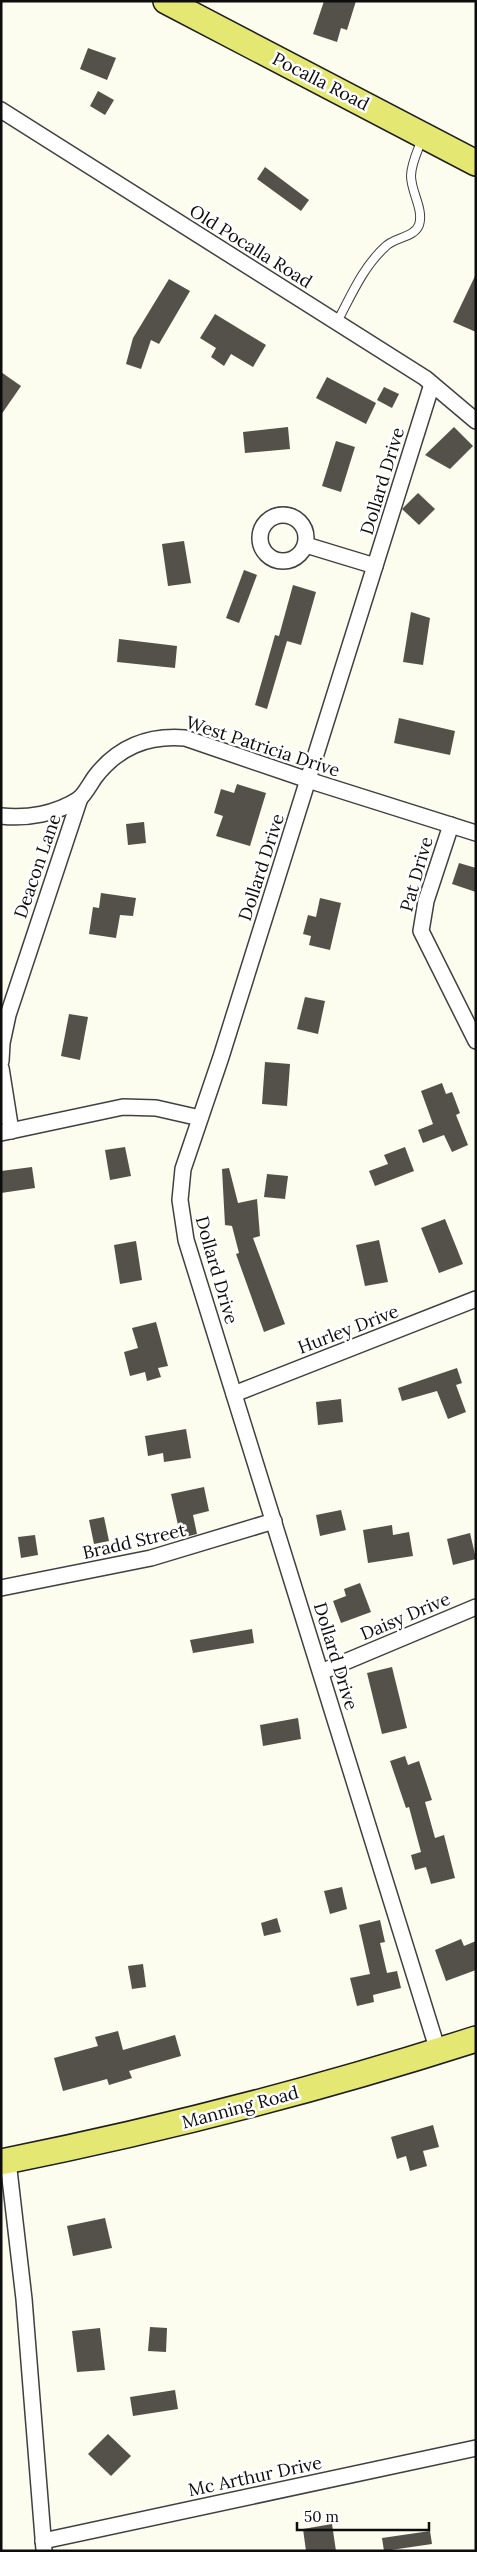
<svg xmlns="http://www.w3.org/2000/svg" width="477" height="2552" font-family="Lora,serif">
<rect width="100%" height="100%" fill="#fcfdee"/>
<g fill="#54514a">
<path d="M324,1h32l-9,29 -6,-2 -4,14 -24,-8z"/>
<path d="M88,48l28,10 -9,22 -27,-11z"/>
<path d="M98,91l16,9 -9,15 -15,-9z"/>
<path d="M265,167l44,33 -8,11 -44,-32z"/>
<path d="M476,274v58l-23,-10z"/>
<path d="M169,279l21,12 -31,53 -8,-4 -10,29 -15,-5 7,-26z"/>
<path d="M215,314l51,31 -13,22 -22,-13 -7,12 -13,-9 5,-9 -16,-10z"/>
<path d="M1,372l20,14 -20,29z"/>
<path d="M327,377l49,26 -10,21 -50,-26z"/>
<path d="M384,387l15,7 -7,14 -15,-8z"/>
<path d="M288,427l2,22 -45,4 -2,-21z"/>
<path d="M454,427l19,19 -23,23 -25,-14z"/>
<path d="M336,441l19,6 -14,45 -19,-6z"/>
<path d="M418,493l17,16 -16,16 -17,-16z"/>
<path d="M184,541l7,42 -23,3 -6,-42z"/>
<path d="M244,570l13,5 -18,48 -13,-5z"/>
<path d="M293,585l23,7 -15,53 -14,-4 -20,68 -12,-4 20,-70 4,1z"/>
<path d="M411,612l19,6 -7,47 -20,-3z"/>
<path d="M119,639l58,7 -2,22 -58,-6z"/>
<path d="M399,718l56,13 -5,24 -56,-12z"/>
<path d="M237,784l29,9 -16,53 -34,-10 7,-20 -9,-3 7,-24 13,4z"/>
<path d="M144,822l2,21 -18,2 -2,-21z"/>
<path d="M459,863l17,5v24l-24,-8z"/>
<path d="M101,893l35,5 -3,18 -13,-1 -4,23 -27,-4 4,-27 6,1z"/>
<path d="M320,898l21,5 -11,47 -21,-5 2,-9 -8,-2 5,-19 8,2z"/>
<path d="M305,997l20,4 -7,33 -21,-5z"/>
<path d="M69,1014l19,3 -8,43 -19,-4z"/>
<path d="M265,1062l25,2 -3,42 -25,-2z"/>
<path d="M442,1083l4,11 6,-2 8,21 -4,2 12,30 -16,7 -8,-17 -21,8 -5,-13 15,-6 -12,-33z"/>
<path d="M125,1147l6,29 -21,4 -5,-30z"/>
<path d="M405,1147l9,24 -39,15 -6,-15 19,-7 -4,-9z"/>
<path d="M32,1167l3,21 -34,5v-22z"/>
<path d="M229,1168l9,35 19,-4 3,37 -7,2 32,86 -21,8 -28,-78 3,-1 -7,-27 -7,-1 -3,-56z"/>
<path d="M267,1174l21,2 -3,23 -21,-2z"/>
<path d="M445,1219l18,45 -24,9 -18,-45z"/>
<path d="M379,1240l9,42 -23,4 -9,-41z"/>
<path d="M136,1241l6,39 -22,4 -6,-39z"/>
<path d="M156,1322l12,44 -10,2 3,9 -14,4 -2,-9 -15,4 -6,-24 14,-4 -6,-20z"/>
<path d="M457,1368l5,15 -6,2 10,27 -18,7 -11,-28 -35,10 -4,-13z"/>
<path d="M341,1399l2,23 -25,3 -2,-23z"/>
<path d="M186,1429l5,29 -27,4 -1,-9 -15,3 -3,-20z"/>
<path d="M204,1487l5,24 -16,4 4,19 -16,4 -10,-44z"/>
<path d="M341,1510l5,20 -26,6 -4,-21z"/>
<path d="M104,1517l5,24 -15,3 -5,-24z"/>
<path d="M392,1525l1,10 16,-3 4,24 -45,7 -5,-33z"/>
<path d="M470,1533l6,26 -23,6 -6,-26z"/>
<path d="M35,1535l3,20 -17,3 -3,-21z"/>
<path d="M360,1583l11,29 -30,11 -8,-22 13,-5 -2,-7z"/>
<path d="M252,1629l2,14 -61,10 -3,-13z"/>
<path d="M392,1667l15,61 -25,6 -15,-61z"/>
<path d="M298,1718l3,21 -38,7 -3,-21z"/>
<path d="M405,1756l3,9 11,-4 13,39 -7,2 10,36 9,-3 11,43 -24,6 -5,-17 -11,3 -4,-15 10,-3 -12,-45 -3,1 -16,-47z"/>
<path d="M342,1887l5,22 -17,5 -6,-23z"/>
<path d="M277,1918l4,14 -17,4 -3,-13z"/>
<path d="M380,1920l5,22 -5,1 7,30 10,-2 4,17 -28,7 1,7 -17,4 -7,-28 20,-4 -11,-49z"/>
<path d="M461,1939l3,7 12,-5v29l-30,11 -11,-31z"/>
<path d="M143,1964l3,23 -14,2 -4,-23z"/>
<path d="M118,2031l5,19 52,-15 6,21 -52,15 3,7 -23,7 -2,-6 -44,12 -9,-33 44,-12 -3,-9z"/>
<path d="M433,2125l6,22 -16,4 4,15 -17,5 -4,-15 -9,3 -6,-22z"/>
<path d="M105,2218l7,30 -39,8 -6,-30z"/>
<path d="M150,2327l17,1 -1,24 -18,-1z"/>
<path d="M100,2328l5,42 -28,2 -5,-41z"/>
<path d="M175,2390l3,19 -45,7 -3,-19z"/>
<path d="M108,2434l23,22 -20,20 -23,-22z"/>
<path d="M332,2524l4,27h-30l-3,-22z"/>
<path d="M430,2531l2,13 -48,7 -2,-13z"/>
</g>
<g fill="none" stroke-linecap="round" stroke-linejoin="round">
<defs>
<path id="lane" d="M337,322c14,-26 26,-55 48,-75 9,-10 29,-9 34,-22 5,-16 -8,-33 -8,-49 0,-12 7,-26 11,-37"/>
<g id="street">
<path d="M1,110l424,268 51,43"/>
<path d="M432,384l-211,673 -38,112 -3,31 6,40 252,811"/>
<circle cx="283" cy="538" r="23"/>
<path d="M306,545l69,21"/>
<path d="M1,816c26,3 55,-2 78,-17 6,-5 11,-15 16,-22 23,-30 52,-42 90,-39l123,42 168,53"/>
<path d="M451,825l-25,76 -5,30 55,110"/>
<path d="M1,1061l1,-18 6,-28 72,-217"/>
<path d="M1,1068l10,63"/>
<path d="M1,1133l122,-26 33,1 44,10"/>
<path d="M234,1394l242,-95"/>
<path d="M1,1588l150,-30 123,-37"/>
<path d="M321,1672l155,-65"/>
<path d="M8,2161l16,138 20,251"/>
<path d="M43,2541l433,-93"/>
</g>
<g id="primary">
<path d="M166,1l310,162"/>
<path d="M1,2162c160,-32 319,-73 475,-123"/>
</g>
</defs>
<use href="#lane" stroke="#404040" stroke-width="10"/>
<use href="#street" stroke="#404040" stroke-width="18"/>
<use href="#primary" stroke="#1e1e1e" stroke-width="28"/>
<use href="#lane" stroke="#fff" stroke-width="8"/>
<use href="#street" stroke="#fff" stroke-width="15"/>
<use href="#primary" stroke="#e4e873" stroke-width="25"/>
</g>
<g text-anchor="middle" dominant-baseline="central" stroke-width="5" stroke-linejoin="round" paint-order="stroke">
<g font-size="18" fill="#0d0d0d" stroke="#fff">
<text transform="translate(321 81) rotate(27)">Pocalla Road</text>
<text transform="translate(251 246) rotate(32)">Old Pocalla Road</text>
<text transform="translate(382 481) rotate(-73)">Dollard Drive</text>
<text transform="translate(263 746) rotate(18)">West Patricia Drive</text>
<text transform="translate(37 866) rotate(-71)">Deacon Lane</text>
<text transform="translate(261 867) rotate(-72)">Dollard Drive</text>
<text transform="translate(416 874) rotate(-74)">Pat Drive</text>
<text transform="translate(217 1270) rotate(74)">Dollard Drive</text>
<text transform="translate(348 1329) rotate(-21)">Hurley Drive</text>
<text transform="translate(134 1541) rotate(-13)">Bradd Street</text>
<text transform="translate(405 1616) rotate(-23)">Daisy Drive</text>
<text transform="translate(336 1656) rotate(73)">Dollard Drive</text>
<text transform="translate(240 2107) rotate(-15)">Manning Road</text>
<text transform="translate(255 2476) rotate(-12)">Mc Arthur Drive</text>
</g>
</g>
<rect width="477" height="2552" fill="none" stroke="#0d0d0d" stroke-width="5"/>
<path d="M297 2522v8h132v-8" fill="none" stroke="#0d0d0d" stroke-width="2.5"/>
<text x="304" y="2522" font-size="15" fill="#0d0d0d" stroke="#ffffff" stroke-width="4" paint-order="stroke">50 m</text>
</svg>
